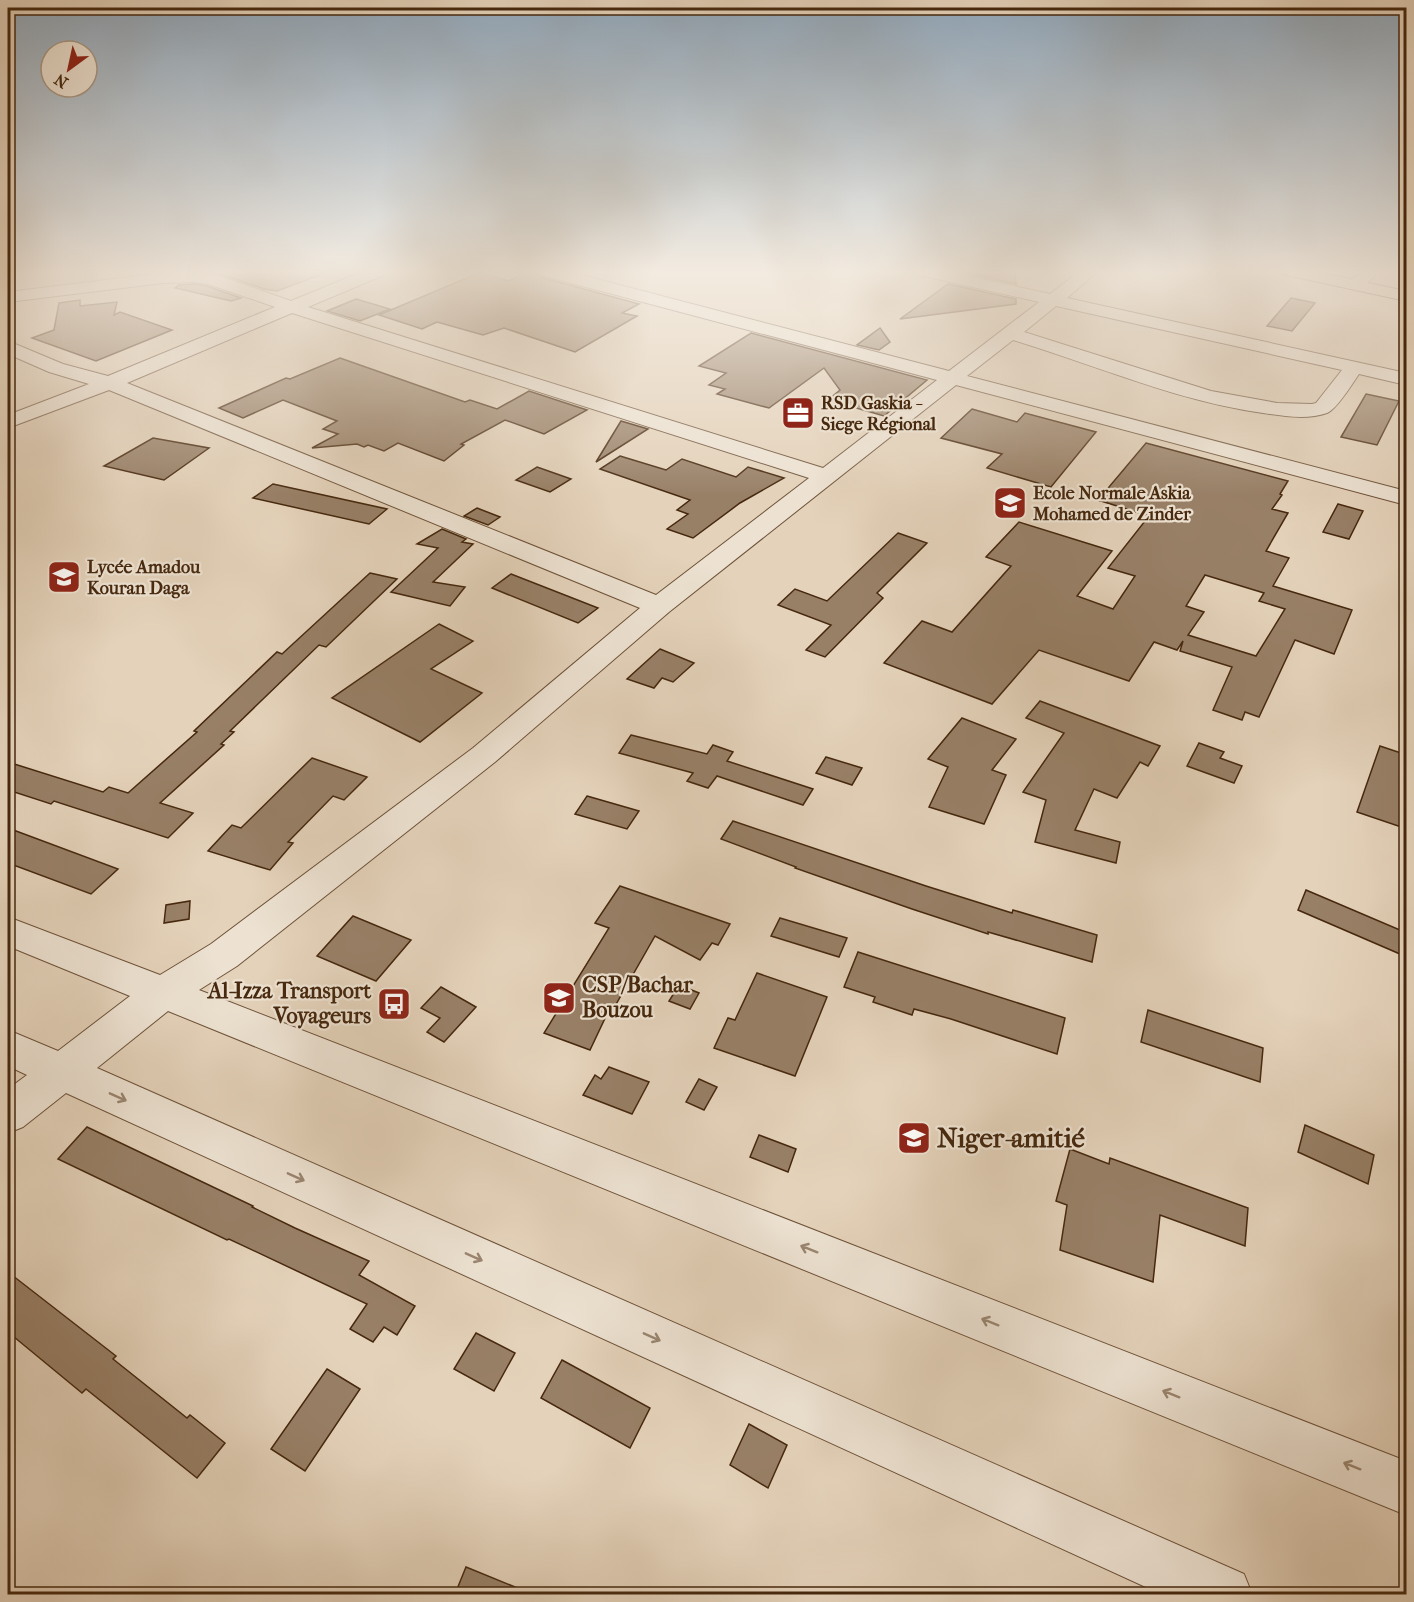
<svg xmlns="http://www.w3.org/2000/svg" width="1414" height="1602" font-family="'IM FELL French Canon',serif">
<rect width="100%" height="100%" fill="#e4d2ba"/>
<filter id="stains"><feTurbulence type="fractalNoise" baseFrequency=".00333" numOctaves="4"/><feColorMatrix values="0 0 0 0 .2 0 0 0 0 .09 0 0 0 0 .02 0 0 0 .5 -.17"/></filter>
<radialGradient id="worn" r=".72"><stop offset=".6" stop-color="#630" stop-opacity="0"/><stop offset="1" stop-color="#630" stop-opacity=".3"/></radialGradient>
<g fill="#988067" stroke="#46280e" stroke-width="1.5" fill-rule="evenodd">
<path d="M202,271h122l1,2 -48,18 -13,-2 -46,-16z"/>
<path d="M530,271h7l3,6 99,27 -17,9 15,3 -62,36 -71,-24 -21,7 -46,-13 -15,7 -43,-14 102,-43 27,9z"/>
<path d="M966,271h49l1,13 -52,-12z"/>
<path d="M195,284l12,2 34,12 -10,3 -56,-13 4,-3z"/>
<path d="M948,284l68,15v5l-116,15z"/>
<path d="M1291,298l24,5 -23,28 -25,-5z"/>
<path d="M356,299l34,10 -30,12 -33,-10z"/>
<path d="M80,300v6l37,-4 -3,13 6,-3 52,18 -76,31 -64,-23 22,-8 5,-27z"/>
<path d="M880,328l10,14 -11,8 -22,-5z"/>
<path d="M751,333l176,47 -43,36 -56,-16 12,-10 -16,-22 -55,40 -52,-14 8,-5 -16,-4 17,-12 -27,-7z"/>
<path d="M340,358l125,44 5,-2 27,9 32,-18 58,19 -43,24 -39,-14 -44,24 3,1 -20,16 -46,-18 -14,8 -16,-6 -4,2 -7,-3 -45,4 26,-14 -15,-5 14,-8 -54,-21 -40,18 -24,-10 67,-30 4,1z"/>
<path d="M1366,394l33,7 -22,44 -36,-8z"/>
<path d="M972,409l45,13 8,-9 71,19 -45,55 -64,-19 15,-14 -61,-16z"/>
<path d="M621,421l27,8 -52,33z"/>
<path d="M153,438l56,10 -45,32 -60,-14z"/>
<path d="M1146,443l142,38 -8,13 2,1 -10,14 16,4 -22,38 23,7 -16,28 79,24 -18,44 -39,-14 -36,77 -14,-5 -3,8 -29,-10 19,-43 -52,-16 3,-10 -6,9 -23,-8 -25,39 -90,-31 -47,54 -108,-41 38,-42 30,11 59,-66 -25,-9 33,-35 93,29 -35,45 36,13 22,-33 -27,-8 41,-52 -51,-16zM1205,575l59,18 -5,8 26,8 -29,47 -68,-21 16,-23 -18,-6z"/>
<path d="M620,456l46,14 16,-11 54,18 12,-10 36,11 -44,25 -47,35 -26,-9 21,-15 -11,-4 13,-10 -90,-31z"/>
<path d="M537,467l34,12 -21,13 -34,-12z"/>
<path d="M273,484l114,25 -18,15 -116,-26z"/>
<path d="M1338,504l25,7 -14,28 -26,-7z"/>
<path d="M477,508l23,9 -12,8 -24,-9z"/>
<path d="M442,529l24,10 -4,3 11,2 -40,38 32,5 -15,19 -59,-14 47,-44 -21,-4z"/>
<path d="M898,533l29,10 -50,50 6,5 -58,59 -19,-7 25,-25 -53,-20 17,-16 32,12z"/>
<path d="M370,573l27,6 -71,68 -7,-2 -89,86 4,1 -13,12 3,1 -64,58 33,10 -25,25 -114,-37 -3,3 -43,-14v-28l95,30 6,-5 19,6 69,-61 -3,-1 83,-79 5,2z"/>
<path d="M511,574l87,34 -20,15 -86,-35z"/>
<path d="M439,624l34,17 -42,28 51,24 -62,49 -88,-44z"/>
<path d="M660,649l34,14 -21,19 -11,-4 -8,10 -27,-9z"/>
<path d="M1040,701l120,45 -12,20 -8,-4 -23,36 -23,-9 -19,41 45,12 -4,21 -81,-21 11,-42 -23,-8 41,-59 -38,-15z"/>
<path d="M962,718l54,21 -24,31 14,5 -22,49 -55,-17 19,-40 -20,-8z"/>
<path d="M631,735l76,19 6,-9 20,7 -6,9 86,28 -10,16 -86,-29 -9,12 -21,-7 6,-8 -74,-20z"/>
<path d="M1199,743l25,9 -4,6 22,8 -8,17 -47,-17z"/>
<path d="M1380,746l27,9v74l-50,-17z"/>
<path d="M826,757l36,11 -10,17 -36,-12z"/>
<path d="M312,758l55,19 -23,23 -11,-4 -45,46 5,1 -23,27 -62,-19 24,-26 9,3z"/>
<path d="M587,796l52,15 -12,18 -52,-15z"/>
<path d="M733,821l193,65 86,27 1,-3 84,25 -5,27 -104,-30v2l-76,-25 -117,-41 1,-1 -75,-28z"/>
<path d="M8,828l110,41 -27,25 -83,-31z"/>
<path d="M620,886l110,38 -12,21 -6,-2 -12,17 -45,-24 -44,77 -3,-1 -18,38 -46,-17 65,-105 -14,-5z"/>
<path d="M1306,890l101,43v24l-109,-47z"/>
<path d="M190,901l-1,18 -25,4 2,-18z"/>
<path d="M353,916l58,24 -35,41 -59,-25z"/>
<path d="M780,918l67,20 -8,19 -68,-21z"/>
<path d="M858,952l207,66 -8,36 -106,-35 -37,-10 -2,6 -39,-13 2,-5 -31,-10z"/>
<path d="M757,973l70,24 -32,79 -81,-28 14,-30 7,2z"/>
<path d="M679,985l20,8 -9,16 -21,-8z"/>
<path d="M441,987l35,20 -32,35 -17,-10 13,-14 -19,-10z"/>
<path d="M1148,1010l115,38 -3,34 -119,-40z"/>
<path d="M609,1067l40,15 -17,32 -49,-19 12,-20 6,4z"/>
<path d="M699,1079l18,8 -13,23 -18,-8z"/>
<path d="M1305,1125l69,30 -6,29 -70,-32z"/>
<path d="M87,1127l166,79 -1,1 43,21 74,33 -10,14 56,31 -18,29 -13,-8 -11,15 -23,-13 17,-25 -138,-65 -2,1 -169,-81z"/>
<path d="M759,1135l37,14 -8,23 -38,-15z"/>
<path d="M1070,1149l39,15 1,-6 138,50 -3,38 -85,-31 -7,67 -93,-32 7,-45 -11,-4z"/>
<path d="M8,1272l108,84 -3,3 74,59 3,-3 35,28 -28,35 -111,-89 -4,4 -74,-61z"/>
<path d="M476,1333l39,20 -21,38 -40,-22z"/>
<path d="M562,1360l88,48 -20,40 -89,-50z"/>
<path d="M327,1369l33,20 -55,82 -34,-22z"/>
<path d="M749,1424l38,21 -19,43 -38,-23z"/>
<path d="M466,1567l66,27h-77z"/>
</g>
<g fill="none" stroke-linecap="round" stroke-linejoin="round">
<defs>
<g id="minor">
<path d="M364,271h22l-2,4 -76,32 515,161 114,-88 -396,-105 -2,-4h27l383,100 90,-69 -120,-27 -2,-4h30l103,23 30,-23h18l-31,27 339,75v12l-47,-11c-7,10 -22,35 -32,39 -20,7 -43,3 -64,0 -86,-12 -167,-48 -250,-73l-46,36 439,115v14l-450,-120 -287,227 -174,150 -258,204 -38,24 1207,471v54l-1238,-504 -71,57 1147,506 8,20h-91l-1095,-501 -43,34 -15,6v-44l19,-14 -19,-9v-36l50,21 72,-55 -122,-50v-29l152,58 51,-31 262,-196 167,-140 -531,-218 -101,38v-13l81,-31 -40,-12 -41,-18v-13l55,23 45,12 167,-69 -67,-23 -13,-2 -32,1 -155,19v-10l155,-19 32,-1 22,3 74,26zM1056,306l286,64 -26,33 -4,1 -35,-1 -66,-12 -187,-59zM292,313l517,165 -153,117 -529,-212z"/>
<path d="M1362,271h18l-19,18h-12l-3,-4z"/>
</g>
<path id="highway" d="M1283,271h30l93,20v10l-115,-25 -6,-1z"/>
</defs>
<use href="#minor" stroke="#6e5239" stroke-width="2"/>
<use href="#highway" stroke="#46280e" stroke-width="2"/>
<use href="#minor" fill="#ede2d2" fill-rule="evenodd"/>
<use href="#highway" fill="#e4d2ba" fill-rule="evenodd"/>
</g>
<defs><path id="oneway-shaft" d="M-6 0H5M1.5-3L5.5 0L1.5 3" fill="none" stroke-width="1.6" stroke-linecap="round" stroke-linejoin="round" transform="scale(1.5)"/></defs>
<g stroke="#9a8570">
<use href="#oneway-shaft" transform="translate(118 1097) rotate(24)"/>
<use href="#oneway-shaft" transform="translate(296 1177) rotate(24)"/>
<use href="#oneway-shaft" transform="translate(809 1249) rotate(-158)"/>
<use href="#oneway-shaft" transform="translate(474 1257) rotate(24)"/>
<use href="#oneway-shaft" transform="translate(990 1322) rotate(-158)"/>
<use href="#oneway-shaft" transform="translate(652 1337) rotate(24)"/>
<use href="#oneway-shaft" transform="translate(1171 1394) rotate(-158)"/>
<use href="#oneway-shaft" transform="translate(1352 1466) rotate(-158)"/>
</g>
<linearGradient id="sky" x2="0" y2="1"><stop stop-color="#91a9be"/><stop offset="0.55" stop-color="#f3ebe0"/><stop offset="1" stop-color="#f3ebe0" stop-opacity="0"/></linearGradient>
<rect width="1414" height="495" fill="url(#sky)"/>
<defs>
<symbol id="office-square" viewBox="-11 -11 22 22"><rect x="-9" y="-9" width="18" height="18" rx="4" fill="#8f2418" stroke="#ede2d2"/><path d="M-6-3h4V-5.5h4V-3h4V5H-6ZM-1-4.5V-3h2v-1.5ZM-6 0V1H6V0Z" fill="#fff"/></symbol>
<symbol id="school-square" viewBox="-11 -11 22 22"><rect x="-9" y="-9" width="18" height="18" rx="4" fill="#8f2418" stroke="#ede2d2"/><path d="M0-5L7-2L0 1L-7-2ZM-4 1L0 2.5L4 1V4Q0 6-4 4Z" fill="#fff"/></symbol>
<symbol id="university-square" viewBox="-11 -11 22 22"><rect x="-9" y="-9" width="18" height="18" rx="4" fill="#8f2418" stroke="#ede2d2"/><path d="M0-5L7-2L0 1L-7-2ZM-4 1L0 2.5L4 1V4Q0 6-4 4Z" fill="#fff"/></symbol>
<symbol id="bus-square" viewBox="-11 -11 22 22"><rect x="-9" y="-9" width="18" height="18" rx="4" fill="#8f2418" stroke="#ede2d2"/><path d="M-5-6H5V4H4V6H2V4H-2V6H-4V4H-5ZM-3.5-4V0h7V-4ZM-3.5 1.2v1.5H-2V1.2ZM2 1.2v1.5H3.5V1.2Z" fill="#fff"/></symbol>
</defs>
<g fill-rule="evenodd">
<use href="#office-square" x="779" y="394" width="38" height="38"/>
<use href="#school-square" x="991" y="484" width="38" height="38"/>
<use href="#university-square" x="45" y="558" width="38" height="38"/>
<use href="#school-square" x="540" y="979" width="38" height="38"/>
<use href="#bus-square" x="375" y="985" width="38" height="38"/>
<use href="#school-square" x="895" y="1119" width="38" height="38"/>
</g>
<g text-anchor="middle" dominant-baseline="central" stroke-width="4.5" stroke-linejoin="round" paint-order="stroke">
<g font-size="18" font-weight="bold" fill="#46280e" stroke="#ede2d2" text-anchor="start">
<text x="821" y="403">RSD Gaskia -<tspan x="821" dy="21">Siege Régional</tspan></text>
<text x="1033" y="493">Ecole Normale Askia<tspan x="1033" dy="21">Mohamed de Zinder</tspan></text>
<text x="87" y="567">Lycée Amadou<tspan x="87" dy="21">Kouran Daga</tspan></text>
</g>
<g font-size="22" font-weight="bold" fill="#46280e" stroke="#ede2d2" text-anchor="start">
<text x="582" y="985">CSP/Bachar<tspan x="582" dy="25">Bouzou</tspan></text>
<text x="371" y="991" text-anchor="end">Al-Izza Transport<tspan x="371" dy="25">Voyageurs</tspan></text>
</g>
<g font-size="27" font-weight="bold" fill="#46280e" stroke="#ede2d2" text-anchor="start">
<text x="937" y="1138">Niger-amitié</text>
</g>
</g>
<rect width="1414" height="1602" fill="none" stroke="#e4d2ba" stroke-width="30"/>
<rect x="9" y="9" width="1396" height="1584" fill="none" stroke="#46280e" stroke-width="3"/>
<rect x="15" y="15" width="1384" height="1572" fill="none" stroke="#46280e" stroke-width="1.5"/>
<g transform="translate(69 69) rotate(213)"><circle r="28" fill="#ede2d2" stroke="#aa9884" stroke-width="1.5"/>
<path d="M0-4.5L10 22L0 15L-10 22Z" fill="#8f2418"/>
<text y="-9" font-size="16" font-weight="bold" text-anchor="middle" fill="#46280e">N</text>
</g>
<rect width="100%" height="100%" filter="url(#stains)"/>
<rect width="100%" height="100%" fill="url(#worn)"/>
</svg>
